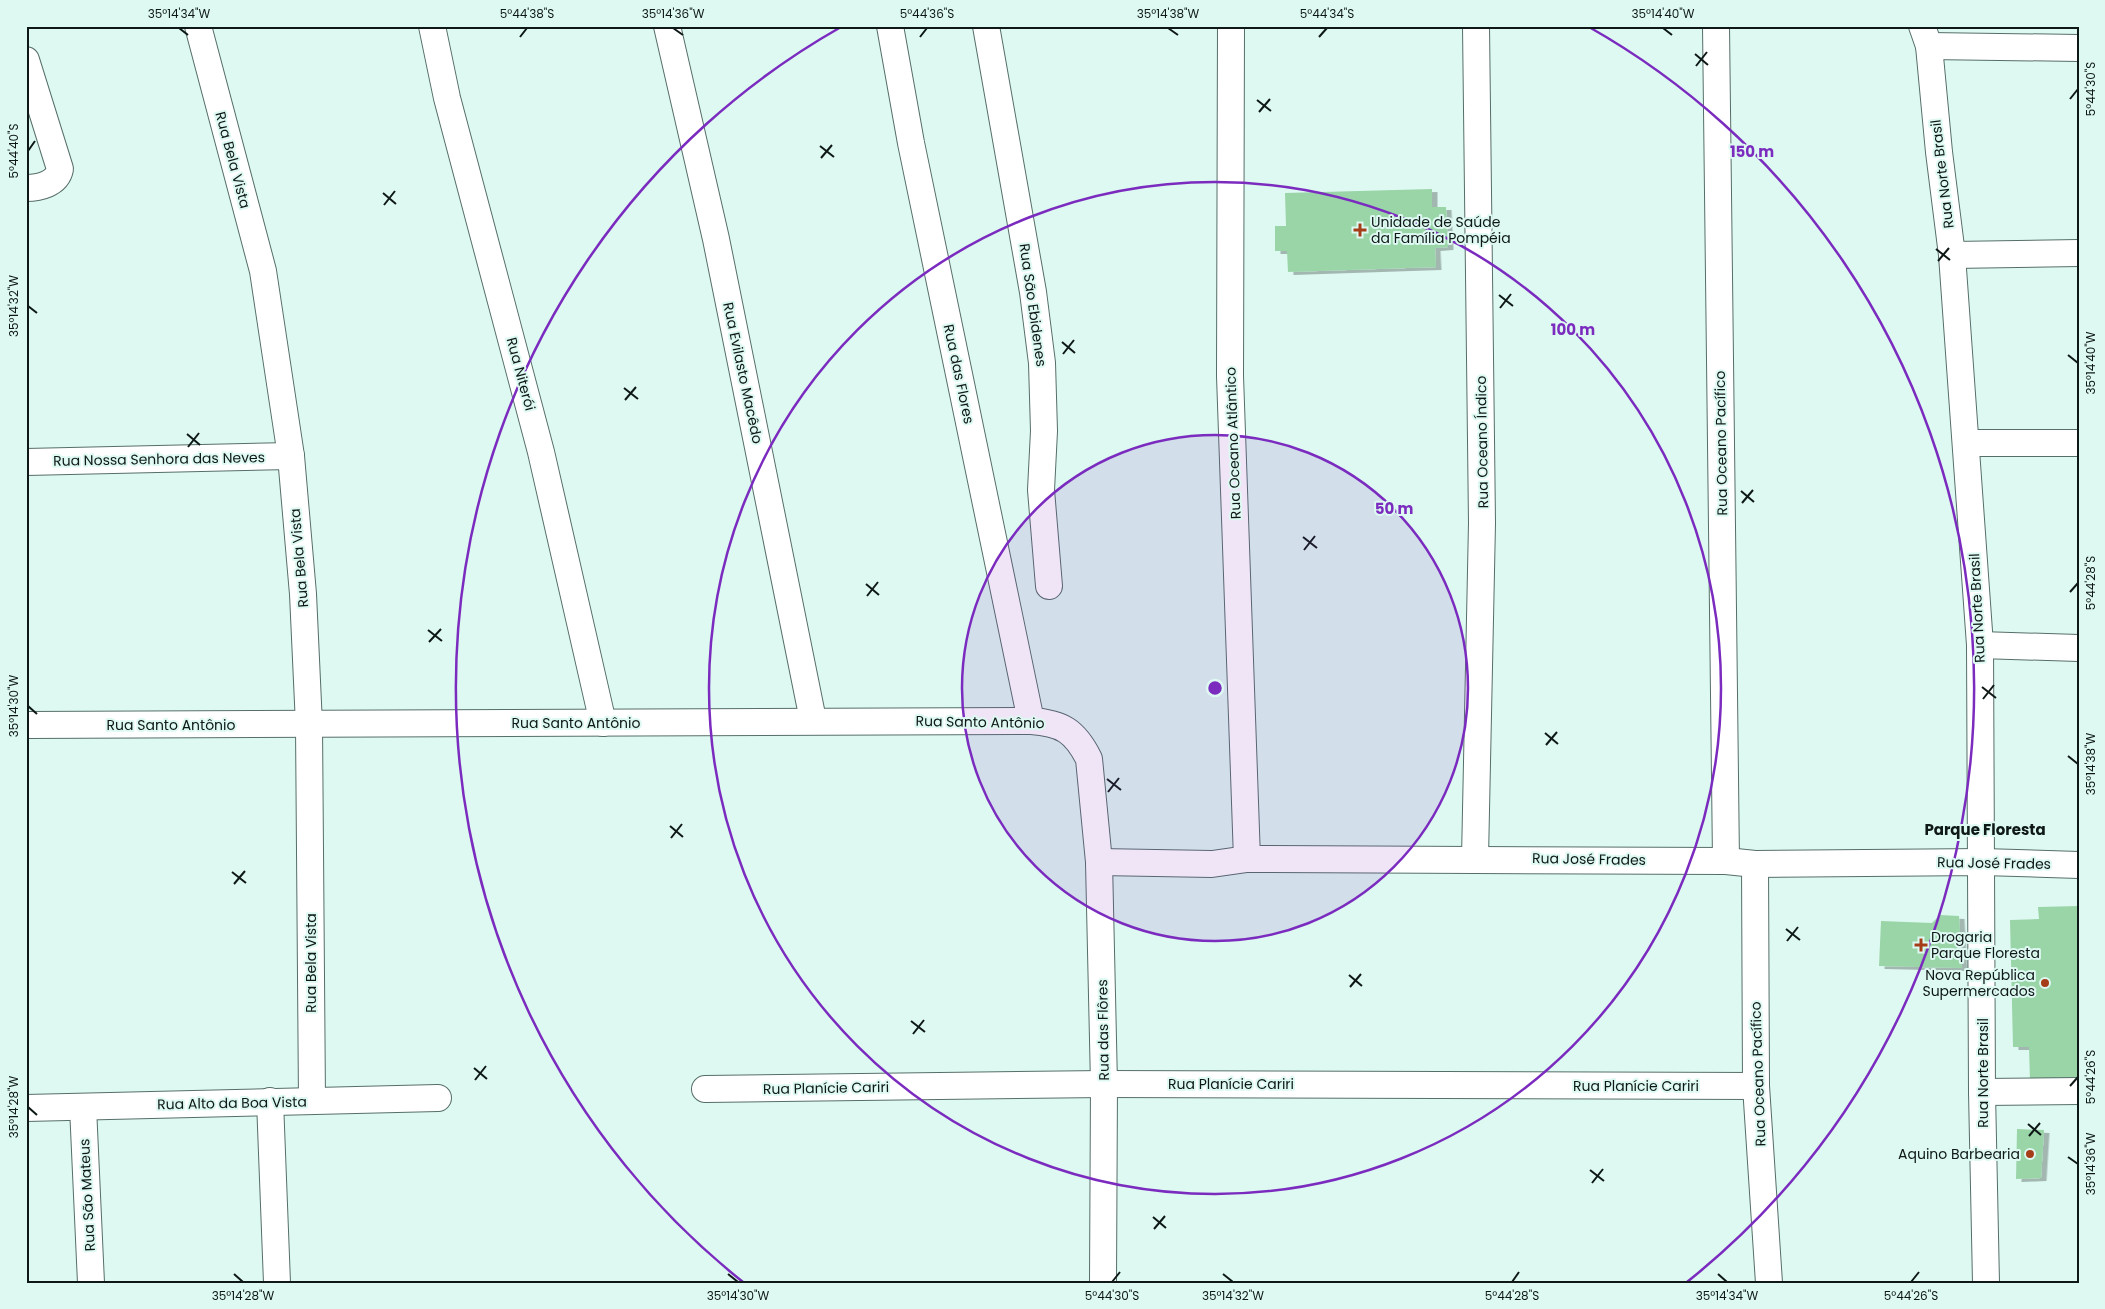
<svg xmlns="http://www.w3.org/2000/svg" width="2105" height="1309" font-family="Poppins,sans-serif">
<defs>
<filter id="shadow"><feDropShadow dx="5.5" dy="3" stdDeviation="0" flood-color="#0004"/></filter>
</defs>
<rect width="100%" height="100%" fill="#def9f2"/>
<g fill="#9ad5a8" filter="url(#shadow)">
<path d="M1432,189v18h14l2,40 -13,1 1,19 -148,5 -1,-21h-12v-25h11l-1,-33z"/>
<path d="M2079,906v177l-49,-1 -1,-35h-16l-3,-127 29,-1 -1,-12z"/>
<path d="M1940,915l19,1 3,52 -83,-2 2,-45 51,2z"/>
<path d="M2017,1129l27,1 -3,48 -25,1z"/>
</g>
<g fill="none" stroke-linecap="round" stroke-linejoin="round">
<defs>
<g id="minor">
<path d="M198,26l65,245 28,185 12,138 6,131 3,376"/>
<path d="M432,26l15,72 94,354 62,271"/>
<path d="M667,26l49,213 97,481"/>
<path d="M890,26l21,117 120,578"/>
<path d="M986,26l47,266 9,71 2,68 -3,59 8,96"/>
<path d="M1231,26l-1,350 17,483"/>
<path d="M1716,26l10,835"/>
<path d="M1922,26l7,20 10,106 13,103 28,390 2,447 4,191"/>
<path d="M1929,46l150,2"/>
<path d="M26,60l34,109c-3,15 -21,19 -34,19"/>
<path d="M1952,255l127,-2"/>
<path d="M1967,443h112"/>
<path d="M26,462l265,-6"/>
<path d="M1980,645l99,3"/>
<path d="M26,725l1005,-4c31,2 44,10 58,38l10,103 5,222 -1,199"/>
<path d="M1475,858l7,-335 -6,-497"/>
<path d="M1099,862l113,2 35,-5 479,2 29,3 228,-2 96,3"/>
<path d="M1755,864l1,222 13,197"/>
<path d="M705,1089l399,-5 652,2"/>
<path d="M1982,1092l97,-1"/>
<path d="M270,1101l7,182"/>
<path d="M83,1107l8,176"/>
<path d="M26,1108l412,-10"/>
</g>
</defs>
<use href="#minor" stroke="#566e69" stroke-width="28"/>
<use href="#minor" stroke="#fff" stroke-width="26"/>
</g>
<path fill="none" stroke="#0e1816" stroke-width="2" d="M179,28l9,7M673,28l10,7M1168,28l10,7M1663,28l9,7M520,37l7,-9M920,37l7,-9M1319,37l8,-9M1695,54l13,11M1696,66l11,-14M2070,99l8,-10M1257,100l14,11M1259,112l11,-13M820,146l14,11M28,151l7,-10M821,158l11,-13M383,193l13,11M384,205l11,-14M1936,249l14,11M1938,261l11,-13M1499,295l14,11M28,306l9,7M1500,308l11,-14M1062,342l13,11M1063,354l11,-14M2068,355l10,8M624,388l14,11M625,400l11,-13M187,434l13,11M188,447l11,-14M1741,491l13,11M1742,503l11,-13M1303,537l14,11M1304,550l11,-14M866,584l13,11M2070,592l8,-9M867,596l11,-14M428,630l14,11M429,642l12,-13M1982,687l14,11M1983,699l11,-14M28,706l9,8M1545,733l13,11M1546,745l11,-13M2068,756l10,8M1107,779l14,11M1108,792l11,-14M670,826l13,11M671,838l11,-14M232,872l14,11M234,884l11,-13M1786,929l14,11M1787,941l11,-14M1349,975l13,11M1350,987l11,-13M911,1021l14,11M913,1034l11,-14M474,1068l13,11M475,1080l11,-14M2070,1086l8,-9M28,1107l9,8M2028,1124l13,11M2029,1136l11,-13M2068,1157l10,7M1590,1170l14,11M1592,1183l11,-14M1153,1217l13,11M1154,1229l11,-13M234,1274l9,8M728,1274l10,8M1223,1274l10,8M1718,1274l9,8M1112,1282l8,-10M1512,1282l7,-10M1911,1282l8,-10"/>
<circle cx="1215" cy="688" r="253" fill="#7b2cbf" fill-opacity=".12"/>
<g fill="none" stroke="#7b2cbf" stroke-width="2.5">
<circle cx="1215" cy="688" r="253"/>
<circle cx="1215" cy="688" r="506"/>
<path d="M743 1282A759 759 0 0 1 841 27M1589 27A759 759 0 0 1 1687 1282"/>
</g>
<g fill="#a53e18" stroke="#def9f2" stroke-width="2">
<path d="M1357.5 222.5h5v5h5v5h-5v5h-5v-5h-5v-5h5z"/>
<path d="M1918.5 937.5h5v5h5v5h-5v5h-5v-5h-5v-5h5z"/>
<circle cx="2045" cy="983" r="5"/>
<circle cx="2030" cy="1154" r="5"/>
</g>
<g text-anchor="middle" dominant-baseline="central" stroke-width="4" stroke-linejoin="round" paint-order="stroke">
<g font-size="14" fill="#0e1816" stroke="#def9f2">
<text transform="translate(233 160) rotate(75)">Rua Bela Vista</text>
<text transform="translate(1942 174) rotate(-97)">Rua Norte Brasil</text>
<text transform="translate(1033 305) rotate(82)">Rua São Ebidenes</text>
<text transform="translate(743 373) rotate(78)">Rua Evilasto Macêdo</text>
<text transform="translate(521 374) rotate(75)">Rua Niterói</text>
<text transform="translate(959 374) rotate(78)">Rua das Flores</text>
<text transform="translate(1482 442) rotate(-91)">Rua Oceano Índico</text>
<text transform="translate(1233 443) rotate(-92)">Rua Oceano Atlântico</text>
<text transform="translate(1721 443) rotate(-91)">Rua Oceano Pacífico</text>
<text transform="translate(159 459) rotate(-1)">Rua Nossa Senhora das Neves</text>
<text transform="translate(299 558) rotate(-95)">Rua Bela Vista</text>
<text transform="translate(1977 608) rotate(-93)">Rua Norte Brasil</text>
<text transform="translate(980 722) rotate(1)">Rua Santo Antônio</text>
<text x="576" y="723">Rua Santo Antônio</text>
<text x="171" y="725">Rua Santo Antônio</text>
<text transform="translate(1589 859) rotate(1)">Rua José Frades</text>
<text transform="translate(1994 863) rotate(1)">Rua José Frades</text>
<text transform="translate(311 963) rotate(-90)">Rua Bela Vista</text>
<text transform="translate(1103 1030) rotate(-91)">Rua das Flôres</text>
<text transform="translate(1983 1073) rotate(-90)">Rua Norte Brasil</text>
<text transform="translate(1758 1074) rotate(-92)">Rua Oceano Pacífico</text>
<text x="1231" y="1084">Rua Planície Cariri</text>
<text x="1636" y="1086">Rua Planície Cariri</text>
<text transform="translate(826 1088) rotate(-1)">Rua Planície Cariri</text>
<text transform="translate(232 1103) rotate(-1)">Rua Alto da Boa Vista</text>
<text transform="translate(87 1195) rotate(-93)">Rua São Mateus</text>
</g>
<g font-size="14" fill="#0e1816" stroke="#def9f2" text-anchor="start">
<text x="1371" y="222">Unidade de Saúde<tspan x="1371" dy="16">da Família Pompéia</tspan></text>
<text x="1931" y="937">Drogaria<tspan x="1931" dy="16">Parque Floresta</tspan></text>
<text x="2035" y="975" text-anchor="end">Nova República<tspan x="2035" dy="16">Supermercados</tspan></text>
<text x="2020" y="1154" text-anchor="end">Aquino Barbearia</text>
</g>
<g font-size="15" font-weight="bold" fill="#0e1816" stroke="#def9f2">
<text x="1985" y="829">Parque Floresta</text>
</g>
</g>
<circle cx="1215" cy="688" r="8" fill="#7b2cbf" stroke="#def9f2" stroke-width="2.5"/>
<g font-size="15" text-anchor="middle" font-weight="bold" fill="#7b2cbf" stroke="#def9f2" stroke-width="4" stroke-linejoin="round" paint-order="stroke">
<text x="1752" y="157">150 m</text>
<text x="1573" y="335">100 m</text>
<text x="1394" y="514">50 m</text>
</g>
<rect width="2105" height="1309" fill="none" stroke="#def9f2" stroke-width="55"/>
<rect x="28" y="28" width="2050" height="1254" fill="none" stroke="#0e1816" stroke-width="2"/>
<g font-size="12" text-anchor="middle" fill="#0e1816">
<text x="179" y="18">35°14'34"W</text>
<text x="527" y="18">5°44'38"S</text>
<text x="673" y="18">35°14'36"W</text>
<text x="927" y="18">5°44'36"S</text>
<text x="1168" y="18">35°14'38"W</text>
<text x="1327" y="18">5°44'34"S</text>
<text x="1663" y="18">35°14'40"W</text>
<text transform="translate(2091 89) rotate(-90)" y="4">5°44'30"S</text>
<text transform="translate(14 151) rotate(-90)" y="4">5°44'40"S</text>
<text transform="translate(14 306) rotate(-90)" y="4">35°14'32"W</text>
<text transform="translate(2091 363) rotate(-90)" y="4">35°14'40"W</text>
<text transform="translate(2091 583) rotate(-90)" y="4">5°44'28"S</text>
<text transform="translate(14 706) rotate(-90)" y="4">35°14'30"W</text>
<text transform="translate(2091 764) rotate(-90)" y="4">35°14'38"W</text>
<text transform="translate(2091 1077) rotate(-90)" y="4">5°44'26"S</text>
<text transform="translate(14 1107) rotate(-90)" y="4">35°14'28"W</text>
<text transform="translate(2091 1164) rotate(-90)" y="4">35°14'36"W</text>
<text x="243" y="1300">35°14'28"W</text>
<text x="738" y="1300">35°14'30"W</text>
<text x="1112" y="1300">5°44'30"S</text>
<text x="1233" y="1300">35°14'32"W</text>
<text x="1512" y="1300">5°44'28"S</text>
<text x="1727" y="1300">35°14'34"W</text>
<text x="1911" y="1300">5°44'26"S</text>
</g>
</svg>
